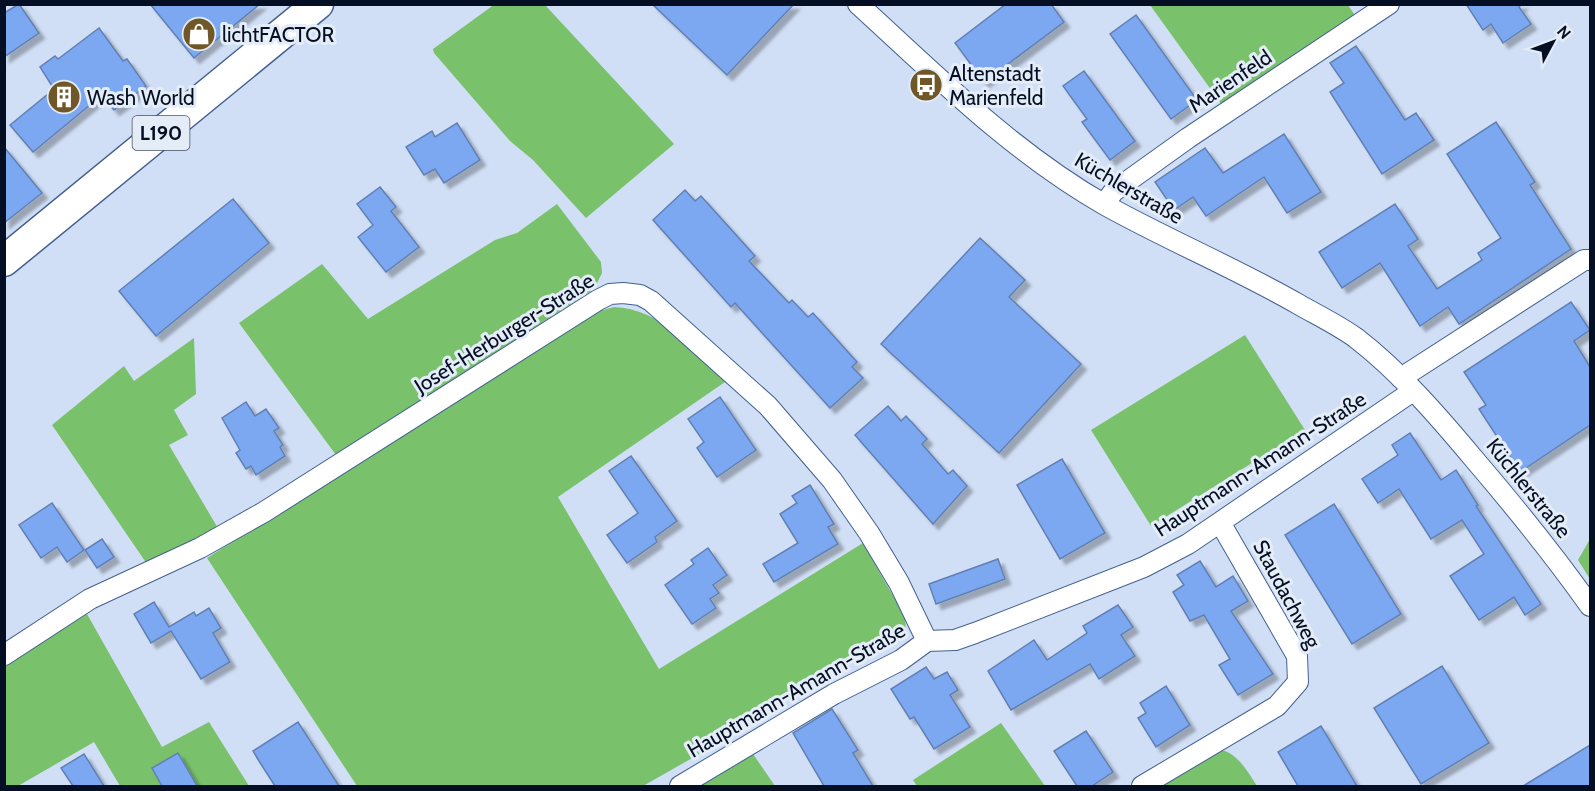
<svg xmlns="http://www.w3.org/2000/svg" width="1595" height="791" font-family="Cabin,sans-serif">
<defs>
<filter id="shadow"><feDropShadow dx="5.5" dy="5.5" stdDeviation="1.5" flood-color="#0004"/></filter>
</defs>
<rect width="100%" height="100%" fill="#d1dff6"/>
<g fill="#79c16b">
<path d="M495,4l50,1 129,139 -88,74 -53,-58 -23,-19 -76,-88 -1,-4z"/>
<path d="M1150,5h198l8,12 -134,88z"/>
<path d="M557,204l44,58 1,11 -8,16 -258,166 -97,-132 83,-59 46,55 127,-79 22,-7z"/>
<path d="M614,307c47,1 79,44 111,75l-167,115 101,172 204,-126 42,74 1,14 -46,20 -129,73 -30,29 -58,33h-286l-150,-228 322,-206 70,-41z"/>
<path d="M1245,335l60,95 -154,96 -60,-96z"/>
<path d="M194,338l2,56 -22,16 14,25 -19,10 50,85 -72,34 -95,-139 72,-59 10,15z"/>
<path d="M1590,539v40l-12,-19z"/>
<path d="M87,614l75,133 47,-25 40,64h-129l-26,-44 -76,44h-13v-121z"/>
<path d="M1001,723l44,63h-128l-4,-6z"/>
<path d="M1222,750c17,5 26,22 35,36h-95z"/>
<path d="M751,751l24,35h-81z"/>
</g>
<g fill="#7ca8f2" stroke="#6180b3" stroke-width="1.5" filter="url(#shadow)">
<path d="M19,4l20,29 -35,24v-44z"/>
<path d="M150,4h110l-66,54z"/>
<path d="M652,4h142l-67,71z"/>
<path d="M1006,4h45l13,18 -80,60 -29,-39z"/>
<path d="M1466,4h56l-3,3 12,17 -28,19 -12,-19 -8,6z"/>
<path d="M1136,15l61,85 -26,19 -61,-85z"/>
<path d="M99,28l24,33 4,-2 19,27 -32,24 -12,-15 -69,57 -23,-27 44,-36 -14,-22 15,-11 3,3z"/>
<path d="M1356,46l49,74 11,-7 18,27 -52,34 -52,-82 14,-9 -14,-20z"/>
<path d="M1084,71l51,70 -25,19 -28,-38 5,-3 -24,-33z"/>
<path d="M1496,122l39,60 -5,3 41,64 -112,75 -11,-17 -28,19 -40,-63 -38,25 -23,-36 76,-48 23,35 -10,7 29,43 45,-29 -4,-7 23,-15 -54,-84z"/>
<path d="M457,123l23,37 -36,23 -9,-14 -11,6 -18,-28 26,-16 3,6z"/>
<path d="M1284,134l37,58 -34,21 -23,-36 -58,39 -13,-19 -19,13 -19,-28 50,-34 18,25z"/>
<path d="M4,147l38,46 -38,30z"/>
<path d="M380,187l16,20 -5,4 28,36 -33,25 -28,-35 15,-12 -16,-21z"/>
<path d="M685,190l10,11 6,-5 54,60 -6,5 40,42 3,-3 16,17 5,-4 44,49 -5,5 11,11 -33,30 -95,-105 -4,4 -78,-87z"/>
<path d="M233,199l36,44 -113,93 -37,-45z"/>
<path d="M980,238l45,42 -16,17 72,67 -82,89 -118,-109z"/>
<path d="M1571,302l19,28 -16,11 16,26v58l-70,47 -41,-63 7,-4 -22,-33z"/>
<path d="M720,397l36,53 -39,27 -20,-29 7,-6 -16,-23z"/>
<path d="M246,402l9,14 11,-7 13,19 -5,3 9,14 -3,2 5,9 -29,19 -5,-9 -5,3 -10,-16 4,-3 -18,-32z"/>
<path d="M888,406l13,15 5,-5 21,23 -5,5 26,30 5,-4 14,16 -34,38 -78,-89z"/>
<path d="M1410,433l31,47 15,-10 22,35 -2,1 65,98 -16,11 -11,-18 -35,23 -29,-44 34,-22 -22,-34 -31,19 -32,-50 -21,14 -16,-24 36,-24 -6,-10z"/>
<path d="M631,456l46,65 -22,16 2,5 -30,21 -20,-28 31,-22 -29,-42z"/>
<path d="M1062,459l43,74 -45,26 -43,-74z"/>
<path d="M810,485l24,39 -6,3 10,17 -64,38 -11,-18 35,-21 -18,-29 17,-11 -5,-7z"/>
<path d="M52,503l32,47 -17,12 -10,-15 -16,11 -22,-33z"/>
<path d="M1334,504l67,110 -49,30 -67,-109z"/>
<path d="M102,539l12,18 -17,11 -12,-18z"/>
<path d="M708,548l19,27 -14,10 6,8 -9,6 6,9 -24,16 -27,-39 29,-21 -3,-4z"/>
<path d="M998,559l7,20 -69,25 -7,-20z"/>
<path d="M1200,561l16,26 17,-11 15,25 -17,10 42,63 -35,21 -19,-30 11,-6 -26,-44 -14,6 -17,-29 11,-7 -7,-10z"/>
<path d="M154,602l15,25 25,-15 2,4 13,-8 12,20 -8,5 17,29 -29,17 -30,-48 -20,12 -17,-29z"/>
<path d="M1118,605l15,22 -12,8 14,21 -36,23 -9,-15 -79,46 -23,-39 46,-31 13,20 40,-27 -4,-7z"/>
<path d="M1442,666l47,77 -68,41 -47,-76z"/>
<path d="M926,667l8,12 13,-7 11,18 -8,5 20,32 -36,22 -20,-32 -4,2 -19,-30z"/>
<path d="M1166,686l24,39 -34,22 -18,-29 8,-5 -6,-10z"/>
<path d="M832,709l26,41 -5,3 20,33h-49l-31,-53z"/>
<path d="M298,722l41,64h-64l-16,-25 -6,-10z"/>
<path d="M1321,726l36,60h-59l-20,-34z"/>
<path d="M1086,731l27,41 -21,14h-15l-23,-35z"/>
<path d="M1590,745v41h-67l28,-17z"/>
<path d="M178,753l19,33h-35l-10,-18z"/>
<path d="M84,754l20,32h-31l-12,-18z"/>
</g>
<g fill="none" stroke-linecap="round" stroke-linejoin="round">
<defs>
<g id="minor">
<path d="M858,4c79,72 154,148 247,201 63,35 130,63 193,99 19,11 40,21 58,34 44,34 82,78 118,121 41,48 80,96 116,147"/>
<path d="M1104,204l10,-13 74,-53 201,-134"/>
<path d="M1401,378l183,-118h6"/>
<path d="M4,655l86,-56 110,-51 64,-36 334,-212 12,-6 13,-1 17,2 11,6 117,105 64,74 37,53 30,50 28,58"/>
<path d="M680,786l154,-92 67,-34 26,-19 28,-1 20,-7 169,-66 44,-23 225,-153"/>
<path d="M1142,786l135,-80 21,-24 -1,-26 -76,-132"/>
</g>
<path id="primary" d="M4,261l314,-257"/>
</defs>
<use href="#minor" stroke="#426091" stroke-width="22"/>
<use href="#primary" stroke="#426091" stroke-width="33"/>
<use href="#minor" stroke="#fff" stroke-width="20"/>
<use href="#primary" stroke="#fff" stroke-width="30"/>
</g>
<defs>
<symbol id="shop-disc" viewBox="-11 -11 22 22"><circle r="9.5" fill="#705728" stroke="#e4ecf7"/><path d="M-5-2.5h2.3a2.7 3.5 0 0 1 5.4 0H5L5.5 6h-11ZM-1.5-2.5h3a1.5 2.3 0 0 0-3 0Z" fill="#fff"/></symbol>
<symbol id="bus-disc" viewBox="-11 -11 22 22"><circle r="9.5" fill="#705728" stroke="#e4ecf7"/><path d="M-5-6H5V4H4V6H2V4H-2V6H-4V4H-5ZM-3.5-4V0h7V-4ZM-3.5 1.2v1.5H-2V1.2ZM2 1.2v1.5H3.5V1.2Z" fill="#fff"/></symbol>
<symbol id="building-disc" viewBox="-11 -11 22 22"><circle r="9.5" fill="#705728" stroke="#e4ecf7"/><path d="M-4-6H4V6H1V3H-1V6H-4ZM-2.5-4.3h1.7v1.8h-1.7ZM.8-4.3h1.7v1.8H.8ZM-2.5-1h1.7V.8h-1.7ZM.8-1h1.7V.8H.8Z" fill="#fff"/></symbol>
</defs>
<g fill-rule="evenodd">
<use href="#shop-disc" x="180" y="15" width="38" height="38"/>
<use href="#bus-disc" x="907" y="66" width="38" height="38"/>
<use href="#building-disc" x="45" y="78" width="38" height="38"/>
</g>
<g text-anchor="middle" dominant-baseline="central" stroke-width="6" stroke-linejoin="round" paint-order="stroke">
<rect fill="#e4ecf7" stroke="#485163" stroke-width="1.5" x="132.5" y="116" width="57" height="34" rx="4.5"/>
<g font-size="20" font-weight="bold" fill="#050f23">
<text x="161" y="133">L190</text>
</g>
<g font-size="21" fill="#050f23" stroke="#e4ecf7" text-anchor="start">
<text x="222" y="34">lichtFACTOR</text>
<text x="949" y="73">Altenstadt<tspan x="949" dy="24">Marienfeld</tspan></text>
<text x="87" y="97">Wash World</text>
</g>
<g font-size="21" fill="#050f23" stroke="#e4ecf7">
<text transform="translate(1230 81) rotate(-34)">Marienfeld</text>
<text transform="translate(1129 188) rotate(30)">Küchlerstraße</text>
<text transform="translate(504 333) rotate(-32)">Josef-Herburger-Straße</text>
<text transform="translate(1260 464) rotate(-33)">Hauptmann-Amann-Straße</text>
<text transform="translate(1529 488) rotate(51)">Küchlerstraße</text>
<text transform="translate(1287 594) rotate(62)">Staudachweg</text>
<text transform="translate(796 690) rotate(-30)">Hauptmann-Amann-Straße</text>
</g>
</g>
<rect width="1595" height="791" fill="none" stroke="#050f23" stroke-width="12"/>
<g transform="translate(1553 42) rotate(49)" stroke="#e4ecf7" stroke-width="4.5" paint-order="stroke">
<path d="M0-4.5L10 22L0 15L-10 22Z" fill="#050f23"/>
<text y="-9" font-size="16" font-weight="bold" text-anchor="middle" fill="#050f23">N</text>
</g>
</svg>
